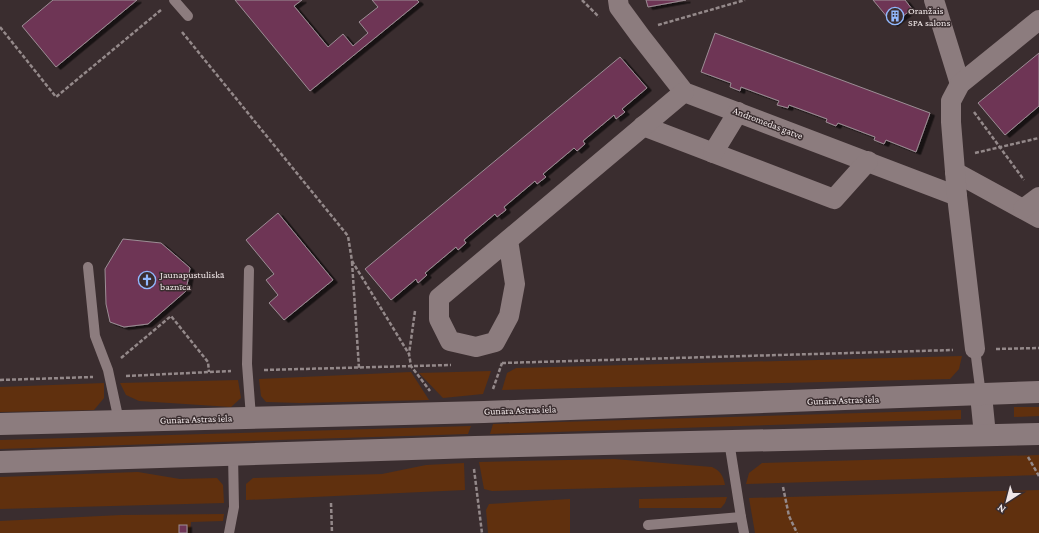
<svg xmlns="http://www.w3.org/2000/svg" width="1039" height="533" font-family="'Crimson Pro',serif">
<defs>
<filter id="shadow"><feDropShadow dx="4.5" dy="2.5" stdDeviation="0" flood-color="#0009"/></filter>
</defs>
<rect width="100%" height="100%" fill="#3a2d2f"/>
<g fill="#60300e">
<path d="M962,356l-3,13 -9,10 -448,11 5,-17 9,-5z"/>
<path d="M491,371l-8,23 -40,4 -24,-25z"/>
<path d="M411,372l18,28 -128,3 -35,-1 -5,-6 -2,-17z"/>
<path d="M238,380l3,18 -10,9 -92,-6 -13,-6 -6,-12z"/>
<path d="M104,383v15l-10,12 -94,2v-25z"/>
<path d="M1039,407v9l-25,1v-10z"/>
<path d="M961,410v9l-471,15 3,-10z"/>
<path d="M471,426l-3,8 -468,15v-9z"/>
<path d="M1039,455v20l-293,9 3,-11 13,-10z"/>
<path d="M614,459l98,8c8,4 11,8 13,18l-233,6 -8,-2 -5,-27z"/>
<path d="M464,463l1,27 -219,10v-16l7,-6 129,-4 44,-9z"/>
<path d="M138,472l42,7 37,-1 6,7 1,18 -224,6v-32z"/>
<path d="M1039,490v43h-284l-6,-35z"/>
<path d="M727,497l-2,6 -4,5h-82v-9z"/>
<path d="M570,499v34h-82l-2,-23 3,-6z"/>
<path d="M224,514l-1,7 -32,1 -1,11h-190v-12l121,-6z"/>
</g>
<g fill="#6e3655" stroke="#9c8e95" filter="url(#shadow)">
<path d="M53,0h84l-81,67 -34,-41z"/>
<path d="M235,0h67l-8,6 34,41 15,-13 10,12 15,-13 -9,-11 19,-15 -6,-7h45l2,2 -109,89z"/>
<path d="M646,0h40l-38,7z"/>
<path d="M873,0h32l7,9 -19,15z"/>
<path d="M715,33l215,80 -14,39 -30,-12 -2,4 -10,-4 1,-3 -37,-14 -2,3 -10,-4 1,-3 -38,-14 -1,3 -11,-3 2,-4 -38,-14 -1,4 -10,-4 1,-4 -30,-11z"/>
<path d="M1039,53v53l-34,29 -27,-32z"/>
<path d="M620,57l27,31 -25,21 3,3 -9,7 -2,-4 -31,26 2,3 -8,7 -3,-3 -31,26 3,3 -9,7 -2,-3 -31,26 2,3 -9,7 -2,-3 -31,26 2,3 -8,7 -2,-3 -31,26 2,2 -9,8 -2,-4 -25,21 -26,-31z"/>
<path d="M278,213l55,67 -49,40 -15,-17 9,-8 -12,-15 8,-6 -28,-34z"/>
<path d="M123,239l38,4 29,25 -4,23 -38,33 -24,3 -14,-5 -4,-18 -1,-35z"/>
<rect x="179" y="525" width="8" height="8"/>
</g>
<g fill="none" stroke-linecap="round" stroke-linejoin="round">
<g stroke="#94898a" stroke-width="2.5" stroke-dasharray="4 2" stroke-linecap="butt">
<path d="M582,0l17,17"/>
<path d="M658,25l87,-25"/>
<path d="M0,27l56,70 105,-87"/>
<path d="M182,32l166,204 4,25 57,93"/>
<path d="M974,112l50,68"/>
<path d="M975,153l64,-15"/>
<path d="M352,262l7,106"/>
<path d="M415,311l-6,43 2,12 19,25"/>
<path d="M996,349l43,-1"/>
<path d="M121,358l50,-42 37,46 1,10"/>
<path d="M502,363l451,-13"/>
<path d="M264,370l187,-5"/>
<path d="M126,376l105,-5"/>
<path d="M0,380l93,-3"/>
<path d="M493,389l9,-26"/>
<path d="M1028,457l11,19"/>
<path d="M474,469l8,64"/>
<path d="M783,487l6,29 8,17"/>
<path d="M331,503l1,30"/>
</g>
<g stroke="#8c7c7e" stroke-width="10">
<path d="M174,0l14,16"/>
<path d="M88,267l7,69 13,34 11,51"/>
<path d="M249,270l-2,94 4,53"/>
<path d="M975,349l6,46"/>
<path d="M741,517l3,16"/>
<path d="M648,525l93,-8 -12,-76"/>
<path d="M229,533l5,-26 -1,-53"/>
</g>
<g stroke="#8c7c7e" stroke-width="20">
<path d="M618,0l1,7 22,30 43,55 273,104"/>
<path d="M934,0l26,84"/>
<path d="M643,126l191,73 34,-38"/>
<path d="M713,153l25,-41"/>
<path d="M955,172l84,46"/>
<path d="M1023,209l16,-12"/>
<path d="M508,240l7,44 -6,32 -14,26 -19,5 -26,-6 -11,-22v-21l245,-206"/>
<path d="M975,349l-18,-153 -6,-74v-21l9,-17 79,-64"/>
</g>
<g stroke="#8c7c7e" stroke-width="22">
<path d="M981,395l4,40"/>
<path d="M0,424l484,-12 555,-20"/>
<path d="M0,462l475,-15 564,-13"/>
</g>
</g>
<defs>
<symbol id="building-ring" viewBox="-11 -11 22 22"><circle r="9.5" fill="#3a2d2f" stroke="#91b8fd" stroke-width="1.5"/><path d="M-4-6H4V6H1V3H-1V6H-4ZM-2.5-4.3h1.7v1.8h-1.7ZM.8-4.3h1.7v1.8H.8ZM-2.5-1h1.7V.8h-1.7ZM.8-1h1.7V.8H.8Z" fill="#91b8fd"/></symbol>
<symbol id="church-ring" viewBox="-11 -11 22 22"><circle r="9.5" fill="#3a2d2f" stroke="#91b8fd" stroke-width="1.5"/><path d="M-1.2-6h2.4v3.5h3.3v2.4h-3.3V6h-2.4V-.1h-3.3v-2.4h3.3Z" fill="#91b8fd"/></symbol>
</defs>
<g fill-rule="evenodd">
<use href="#building-ring" x="885" y="6" width="20" height="20"/>
<use href="#church-ring" x="137" y="270" width="20" height="20"/>
</g>
<g text-anchor="middle" dominant-baseline="central" stroke-width="3" stroke-linejoin="round" paint-order="stroke">
<g font-size="10" fill="#f0e7e8" stroke="#3a2d2f" text-anchor="start">
<text x="908" y="10">Oranžais<tspan x="908" dy="12">SPA salons</tspan></text>
<text x="160" y="274">Jaunapustuliskā<tspan x="160" dy="12">baznīca</tspan></text>
</g>
<g font-size="10" fill="#f0e7e8" stroke="#3a2d2f">
<text transform="translate(768 123) rotate(21)">Andromedas gatve</text>
<text transform="translate(843 400) rotate(-2)">Gunāra Astras iela</text>
<text transform="translate(520 410) rotate(-2)">Gunāra Astras iela</text>
<text transform="translate(196 419) rotate(-2)">Gunāra Astras iela</text>
</g>
</g>
<g transform="translate(1007 501) rotate(216)" stroke="#3a2d2f" stroke-width="3" paint-order="stroke">
<path d="M0-3L7 15L0 10L-7 15Z" fill="#f0e7e8"/>
<text y="-6" font-size="11" font-weight="bold" text-anchor="middle" fill="#f0e7e8">N</text>
</g>
</svg>
